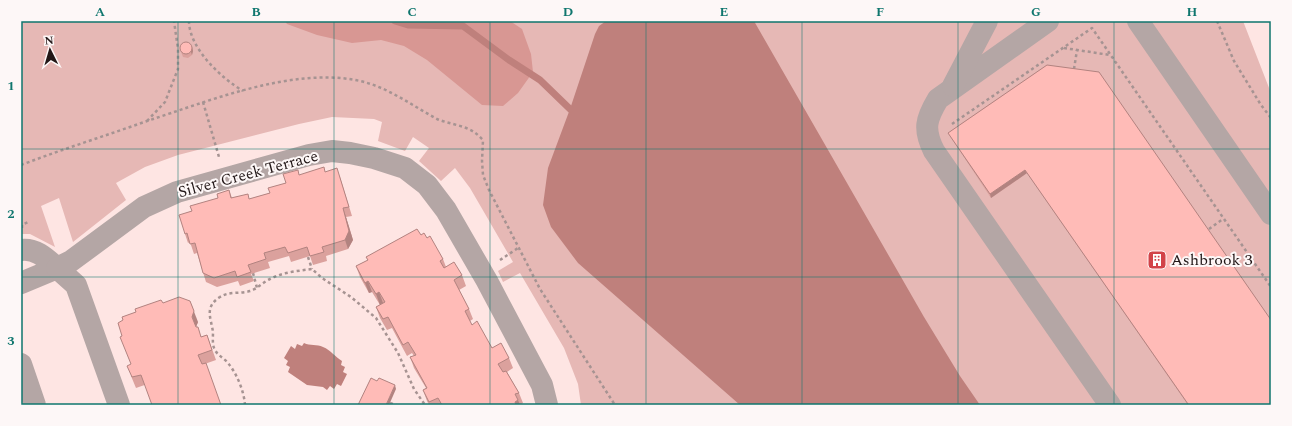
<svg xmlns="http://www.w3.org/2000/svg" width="1292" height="426" font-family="Spectral,serif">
<rect width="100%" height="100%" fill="#fee5e3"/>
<path fill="#e6b8b5" d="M21,21h1222l28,72v312h-690l-3,-21 -14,-36 -44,-75 -17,9 -5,-11 15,-9 -43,-74 -15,-20 -14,13 -22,-20 10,-13 -16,-11 -8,14 -27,-10 4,-19 -8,-3 -42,-2 -33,7 -121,31 -33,12 -29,16 10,17 -53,42 -14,-44 -18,8 14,41 -25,-13h-9z"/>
<path fill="#d89793" d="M285,21h225l12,8 9,25 2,18 -15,21 -15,13 -21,-1 -55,-45 -23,-14 -23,-6 -29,3 -35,-8 -30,-11z"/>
<g fill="#bf807c">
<path d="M606,21h148l170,296 36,59 20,29h-240l-162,-142 -27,-36 -8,-22 5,-37 22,-59 25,-75 4,-8z"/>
<path d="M304,343c6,3 13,1 19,4 8,3 12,10 19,14l-1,4 4,2 -2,5 4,2 -6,12 -4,-2 -3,5 -4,-3 -3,4 -4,-3 -16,-2 -19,-13 2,-5 -4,-2 2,-4 -4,-3 7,-12 4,3 2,-5 5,2z"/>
</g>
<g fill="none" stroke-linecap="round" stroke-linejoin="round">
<path stroke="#bf807c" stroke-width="7" d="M395,21l13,4 55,1 46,34 31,20 30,29"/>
<g stroke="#a69392" stroke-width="2.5" stroke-dasharray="3 3" stroke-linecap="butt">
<path d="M189,21c0,27 32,57 54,70"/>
<path d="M1217,21l17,40 27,44 10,13"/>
<path d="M1064,48l46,7"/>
<path d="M1074,69l3,-19"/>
<path d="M203,102l16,55"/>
<path d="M147,121l18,-19 13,-33v-20l-4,-28"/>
<path d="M952,124l140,-96 179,259"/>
<path d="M21,165c42,-16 84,-29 126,-44 62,-20 143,-53 208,-41 30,5 56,25 82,39 12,5 26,6 37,13 3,2 6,5 9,8l-1,21 1,14 6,15 51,99 75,116"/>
<path d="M22,228v-3l8,-4"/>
<path d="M1209,229l14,-10"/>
<path d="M308,257l4,12"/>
<path d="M500,260l18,-12"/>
<path d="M253,273l4,15"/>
<path d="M390,403l6,2"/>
<path d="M245,405c-1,-14 -8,-31 -17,-42 -4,-5 -10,-7 -13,-13 -3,-5 -2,-12 -2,-18 -2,-14 -9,-25 7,-35 9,-6 20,-3 30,-6 7,-2 13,-9 20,-12 13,-7 28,-8 42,-10l10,9 29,19 25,21 22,35 16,36 11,16"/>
</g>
<g stroke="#b4a6a5" stroke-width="22">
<path d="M1048,21l-110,78c-12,20 -15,30 -4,52l176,254"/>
<path d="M1138,21l133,193"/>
<path d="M953,86l34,-65"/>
<path d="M21,250c15,-2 25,8 36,18l-36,15"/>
<path d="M21,364l14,41"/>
<path d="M119,405l-43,-120 -19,-17 14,-7 73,-54 33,-15 132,-37 23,-4 18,2 24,5 31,10 22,17 19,25 41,71 55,104 5,20"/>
</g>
</g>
<g fill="#dba19d">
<path d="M192,47l1,4 -1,4 -4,3 -5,-1 -3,-8z"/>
<path d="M1047,65l224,255 -83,85 -161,-232 -36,25 -41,-62 -2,-3z"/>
<path d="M326,172l14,5 12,39 -6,1 7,23 -5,9 -22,7 1,5 -14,4 -3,-9 -19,6 -2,-6 -21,6 2,6 -19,6 3,7 -14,5 -2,-5 -21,6 -11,-5 -9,-29 -3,1 -4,-12 -2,1 -3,-9 7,-23 26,-13 11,-8 3,8 18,1 20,-6 29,-18z"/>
<path d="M421,235l6,3 16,21 3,8 16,8 4,11 -7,4 10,19 4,10 -3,2 2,4 20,23 17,10 4,10 -6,4 12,21 4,10 -3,2h-91l-2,-4 -4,-11 3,-2 -12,-20 -4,-11 4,-1 -2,-3 -5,3 -15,-28 -5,2 -7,-12 -4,-11 7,-4 -3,2 -8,-13 -3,1 -9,-16 -4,-11 12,-6 -2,-3z"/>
<path d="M163,303l35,19 -2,5 5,10 6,-2 9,25 -80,28 -5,-12v-12z"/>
</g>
<g fill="#b28380">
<path d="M192,47l1,4 -1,4 -1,-3z"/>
<path d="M1025,170l2,3 -36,25 -1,-4z"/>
<path d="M343,208l3,9 7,23 -5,9 -3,-9z"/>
<path d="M368,281l4,11 -3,1 -4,-10z"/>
<path d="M379,292l4,11 -3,2 -4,-11z"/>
<path d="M190,301l8,21 -2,5 -4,-10z"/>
<path d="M395,385l1,4 -7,16h-3z"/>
<path d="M518,400l2,5h-4l-1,-3z"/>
</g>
<g fill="#ffbbb7" stroke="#b28380">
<circle cx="186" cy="48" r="6"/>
<path d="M1047,65l52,7 172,248v85h-83v-1l-163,-234 -35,24 -42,-61z"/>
<path d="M324,167l1,5 12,-4 12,39 -6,1 6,23 -4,9 -23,7 2,5 -14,4 -3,-9 -19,6 -3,-6 -21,6 2,6 -18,6 3,7 -14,5 -2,-6 -21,7 -11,-5 -8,-30 -5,1 -3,-11 -2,1 -6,-19 13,-4 -2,-5 28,-8 -1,-4 12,-4 2,8 17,-4 1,5 21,-6 -2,-5 18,-5 -3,-9 15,-4 1,5z"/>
<path d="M417,229l4,6 3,-2 3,5 3,-2 13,23 -3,2 4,7 10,-6 8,13 -8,5 15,29 -4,2 7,14 5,-4 15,27 9,-5 8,15 -11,6 5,8 3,-1 13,22 -4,1 3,6 -3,2 1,3h-74l-4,-7 -9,4 -6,-12 4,-2 -17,-31 6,-2 -8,-13 -5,3 -15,-28 -5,2 -7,-12 9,-5 -6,-10 -3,2 -8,-13 -3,2 -9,-17 12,-6 -2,-3z"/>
<path d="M179,297l11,4 4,10 -2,6 4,10h2l3,10 6,-2 5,15 -14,5 4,9 4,-1 15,42h-69l-11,-30 -9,2 -5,-11 4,-2 -11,-27 2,-1 -4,-13 5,-3 -1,-3 14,-5 -1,-3 26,-9 2,3z"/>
<path d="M371,378l6,3 2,-3 16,7 -9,20h-28z"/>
</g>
<path fill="none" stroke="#0f766e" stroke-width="1" stroke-opacity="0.55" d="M178,21v384M334,21v384M490,21v384M646,21v384M802,21v384M958,21v384M1114,21v384M21,149h1250M21,277h1250"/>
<defs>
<symbol id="building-square" viewBox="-11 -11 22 22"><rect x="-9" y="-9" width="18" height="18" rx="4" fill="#d24348" stroke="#fdf7f7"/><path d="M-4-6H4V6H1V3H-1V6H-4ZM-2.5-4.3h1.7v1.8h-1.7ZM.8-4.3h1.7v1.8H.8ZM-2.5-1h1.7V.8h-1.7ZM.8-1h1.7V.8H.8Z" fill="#fff"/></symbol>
</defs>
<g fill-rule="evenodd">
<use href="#building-square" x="1146" y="249" width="22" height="22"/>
</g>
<g text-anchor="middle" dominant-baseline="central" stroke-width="4" stroke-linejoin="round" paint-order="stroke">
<g font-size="16" fill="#221717" stroke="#fdf7f7">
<text transform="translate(248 174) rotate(-15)">Silver Creek Terrace</text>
</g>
<g font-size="16" fill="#221717" stroke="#fdf7f7" text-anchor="start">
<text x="1171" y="260">Ashbrook 3</text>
</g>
</g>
<rect width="1292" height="426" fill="none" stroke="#fdf7f7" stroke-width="44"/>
<g transform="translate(50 50) rotate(355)" stroke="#fdf7f7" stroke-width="3" paint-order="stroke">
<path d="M0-3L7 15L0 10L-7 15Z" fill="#221717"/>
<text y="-6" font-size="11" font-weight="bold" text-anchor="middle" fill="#221717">N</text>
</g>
<rect x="22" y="22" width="1248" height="382" fill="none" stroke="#0f766e" stroke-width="1.5"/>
<g font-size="13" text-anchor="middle" font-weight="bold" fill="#0f766e">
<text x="100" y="16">A</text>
<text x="256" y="16">B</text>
<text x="412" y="16">C</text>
<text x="568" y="16">D</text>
<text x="724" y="16">E</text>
<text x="880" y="16">F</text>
<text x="1036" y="16">G</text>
<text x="1192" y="16">H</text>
<text x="11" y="90">1</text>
<text x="11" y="218">2</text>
<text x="11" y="345">3</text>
</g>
</svg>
